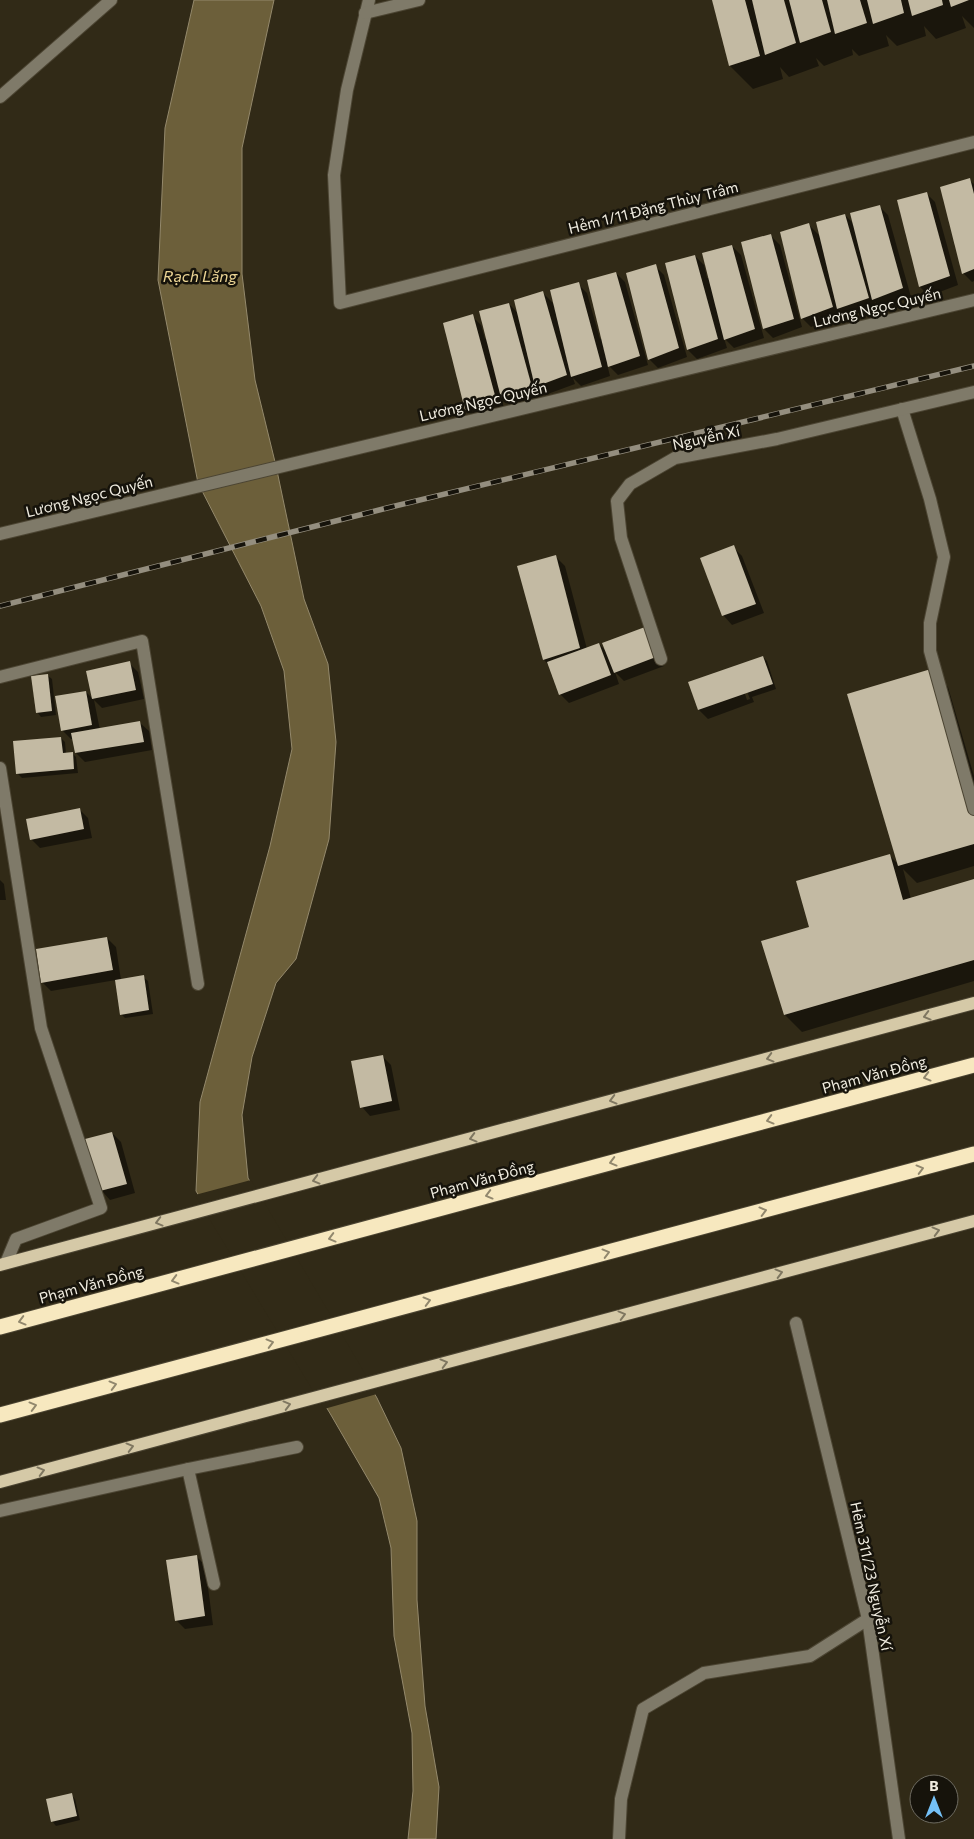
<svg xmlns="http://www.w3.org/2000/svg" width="974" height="1839" font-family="Commissioner,sans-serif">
<rect width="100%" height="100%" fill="#312a17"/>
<path fill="#6c5f3a" stroke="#94896c" d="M194,0h80l-32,148v126l13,106 21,86 28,133 24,65 8,78 -7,97 -33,120 -20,24 -24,74 -10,58 6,63 129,220 24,50 16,73v79l8,106 14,81 -3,52h-28l5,-48 -1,-58 -18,-97 -3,-88 -12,-50 -48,-83 -135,-224 4,-89 70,-256 22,-97 -8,-78 -23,-65 -63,-123 -40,-203 7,-152z"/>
<path fill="#312a17" d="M251,1180l126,214 -53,15 -129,-214z"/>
<g fill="#0007" fill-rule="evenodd">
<path d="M714,0h260v28l-12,-12 4,12 -30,11 -12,-13 2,10 -29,10 -11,-11 3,11 -30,10 -7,-7 1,6 -29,11 -8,-8 3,8 -30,11 -9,-10 3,12 -30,10 -23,-23z"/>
<path d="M969,180l5,4v97l-2,1 -9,-9z"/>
<path d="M926,193l9,9 23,83 -29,11 -9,-9 -21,-86z"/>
<path d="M879,206l9,9 23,82 -29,11 -7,-6 2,5 -30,10 -8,-8 2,7 -30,11 -9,-9 7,-93 11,11 25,-21 9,9z"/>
<path d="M771,236l9,9 22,82 -29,11 -9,-9 -21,-86z"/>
<path d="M732,246l9,9 23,83 -30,10 -10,-10 3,10 -30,11 -9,-9 -21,-86 28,-8 9,9 3,13h3z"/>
<path d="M655,266l9,9 23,82 -29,11 -9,-9z"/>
<path d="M616,273l9,9 23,83 -30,10 -11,-11 3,12 -29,10 -8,-8 2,6 -30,11 -7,-7 2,8 -29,10 -10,-10 3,12 -29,10 -9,-9 6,-93 9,9 4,14 2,-1 22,-34 10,10 24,-21 11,11 24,-20 9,9 13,46 2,-1z"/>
<path d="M733,547l9,9 22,57 -32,12 -8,-9 -23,-57z"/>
<path d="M556,557l9,9 22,83 12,-5 9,9 45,-16 11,29 -40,15 -9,-9 4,12 -50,19 -9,-9 -11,-29 -5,-5z"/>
<path d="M763,657l4,4 9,28 -24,8 2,5 -46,17 -9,-9 -9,-27zM739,676h2l9,23 -3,1z"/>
<path d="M129,663l9,9 6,27 -42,9 -8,-8 6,30 40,-7 9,8 3,19 -67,12 -9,-9 -3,-14h-2l-9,-9 24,-38 8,8 -6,-28z"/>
<path d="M930,670l18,17 26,89v90l-57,17 -14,-14 8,30 63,-19v101l-172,51 -17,-17 26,-87 79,-72 10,10 -52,-171z"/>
<path d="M47,675l5,4 4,36 -15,2 -4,-5z"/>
<path d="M61,738l4,4 1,12 6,-1 4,4 2,16 -56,5 -4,-4z"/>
<path d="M79,809l9,9 4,20 -52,10 -9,-9z"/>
<path d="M0,880l4,4 2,16h-6z"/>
<path d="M107,938l9,9 5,33 22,-3 5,4 5,33 -28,4 -4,-4 -5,-34 -65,11 -9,-9z"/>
<path d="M382,1056l9,9 9,45 -30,6 -8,-9z"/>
<path d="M112,1133l9,9 14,51 -25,7 -8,-9z"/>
<path d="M196,1556l9,9 8,60 -28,4 -9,-9z"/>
<path d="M71,1795l4,4 5,21 -24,6 -4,-5z"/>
</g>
<g fill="#c3baa3">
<path d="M712,0h33l15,56 -31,10z"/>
<path d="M752,0h32l12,43 -31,12z"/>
<path d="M789,0h33l9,32 -31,11z"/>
<path d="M827,0h33l7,23 -32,11z"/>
<path d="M867,0h34l3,13 -31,11z"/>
<path d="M908,0h34l1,5 -31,11z"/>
<path d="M949,0h20l-18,7z"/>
<path d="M970,178l4,16v75l-12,5 -22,-87z"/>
<path d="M927,192l23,84 -31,11 -22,-87z"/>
<path d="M880,205l23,83 -31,12 -22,-87z"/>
<path d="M845,214l24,84 -32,11 -21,-87z"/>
<path d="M809,223l24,84 -32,12 -21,-87z"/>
<path d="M771,234l23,85 -31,10 -22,-87z"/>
<path d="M732,245l23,84 -31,11 -22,-87z"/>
<path d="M695,255l23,84 -31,11 -22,-87z"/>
<path d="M656,264l23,84 -31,12 -22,-87z"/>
<path d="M616,272l24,84 -32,11 -21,-87z"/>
<path d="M579,282l23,85 -31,10 -21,-87z"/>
<path d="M543,291l24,84 -32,12 -21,-87z"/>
<path d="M509,303l23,84 -31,11 -22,-87z"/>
<path d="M473,314l23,85 -31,11 -22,-87z"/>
<path d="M734,545l22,59 -34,12 -22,-58z"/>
<path d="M556,555l24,93 -37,12 -26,-94z"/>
<path d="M645,627l11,30 -42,16 -12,-30z"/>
<path d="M599,643l12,32 -52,20 -12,-33z"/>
<path d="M763,656l10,28 -75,26 -10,-28z"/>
<path d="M130,661l6,29 -44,9 -6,-28z"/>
<path d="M931,669l43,144v31l-76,22 -51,-172z"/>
<path d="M48,674l4,37 -16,2 -5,-37z"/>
<path d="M86,691l6,34 -31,6 -6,-35z"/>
<path d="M140,721l4,21 -69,11 -4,-20z"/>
<path d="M61,737l2,16 10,-1 1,17 -58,5 -3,-33z"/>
<path d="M80,808l4,21 -54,11 -4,-21z"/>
<path d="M890,854l13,46 71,-21v81l-190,55 -23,-74 48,-14 -13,-46z"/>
<path d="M107,937l6,33 -72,13 -5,-34z"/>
<path d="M144,975l5,35 -29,5 -5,-35z"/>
<path d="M383,1055l9,46 -32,7 -9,-47z"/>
<path d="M112,1132l15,52 -27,7 -15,-52z"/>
<path d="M197,1555l8,61 -30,5 -9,-61z"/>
<path d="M72,1793l5,23 -26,6 -5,-23z"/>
</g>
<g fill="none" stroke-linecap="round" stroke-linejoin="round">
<defs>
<g id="minor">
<path d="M369,0l-22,90 -13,85 6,128 634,-161"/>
<path d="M365,13l54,-13"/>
<path d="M0,97l111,-97"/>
<path d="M902,409l28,90 14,58 -14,66v28l44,158"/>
<path d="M0,534l974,-234"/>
<path d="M661,659l-40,-121 -4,-37 13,-17 45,-26 102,-19 197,-47"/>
<path d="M0,677l142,-36 56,343"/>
<path d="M0,768l41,260 60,180 -85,31 -10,24"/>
<path d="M796,1323l72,296 31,220"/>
<path d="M188,1469l26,115"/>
<path d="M0,1511l188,-42 109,-22"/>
<path d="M619,1839l2,-40 22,-90 61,-36 106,-17 58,-37"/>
</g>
<g id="major">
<path d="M0,1265l974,-262"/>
<path d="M0,1482l974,-261"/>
</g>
<g id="highway">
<path d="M0,1327l974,-262"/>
<path d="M0,1415l974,-261"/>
</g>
</defs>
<use href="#minor" stroke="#4c4533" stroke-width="14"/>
<use href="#major" stroke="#4c4533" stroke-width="14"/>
<use href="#highway" stroke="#4c4533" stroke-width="17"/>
<use href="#minor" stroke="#7f7a69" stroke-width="12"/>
<use href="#major" stroke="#d5c9a7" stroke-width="12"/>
<use href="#highway" stroke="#f7e8bf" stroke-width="15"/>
<defs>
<path id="rail" d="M0,606l387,-98 587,-142"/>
</defs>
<use href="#rail" stroke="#948e7f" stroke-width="5.5"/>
<use href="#rail" stroke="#16130b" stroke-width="4" stroke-dasharray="11" stroke-linecap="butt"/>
</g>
<defs><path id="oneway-chevron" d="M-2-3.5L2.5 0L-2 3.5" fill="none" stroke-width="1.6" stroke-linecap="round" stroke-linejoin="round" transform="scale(1.25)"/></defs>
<g stroke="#7f7761">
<use href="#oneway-chevron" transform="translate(927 1016) rotate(165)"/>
<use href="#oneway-chevron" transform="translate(770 1058) rotate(165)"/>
<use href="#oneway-chevron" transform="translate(613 1100) rotate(165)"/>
<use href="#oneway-chevron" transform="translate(473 1138) rotate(165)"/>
<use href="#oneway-chevron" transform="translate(316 1180) rotate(165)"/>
<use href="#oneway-chevron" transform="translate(159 1222) rotate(165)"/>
<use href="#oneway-chevron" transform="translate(936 1231) rotate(-15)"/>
<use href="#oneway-chevron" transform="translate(779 1273) rotate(-15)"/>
<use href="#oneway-chevron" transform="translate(622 1315) rotate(-15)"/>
<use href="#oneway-chevron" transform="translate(444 1363) rotate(-15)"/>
<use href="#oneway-chevron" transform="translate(287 1405) rotate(-15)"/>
<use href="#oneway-chevron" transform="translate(130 1447) rotate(-15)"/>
<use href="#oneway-chevron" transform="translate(41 1471) rotate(-15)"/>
</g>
<g stroke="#92886e">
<use href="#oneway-chevron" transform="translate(927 1077) rotate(165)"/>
<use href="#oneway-chevron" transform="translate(770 1120) rotate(165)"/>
<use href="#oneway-chevron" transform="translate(613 1162) rotate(165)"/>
<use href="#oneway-chevron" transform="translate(920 1169) rotate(-15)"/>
<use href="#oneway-chevron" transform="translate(489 1195) rotate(165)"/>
<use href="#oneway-chevron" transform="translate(763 1211) rotate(-15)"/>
<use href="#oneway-chevron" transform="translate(332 1238) rotate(165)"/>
<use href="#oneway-chevron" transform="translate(606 1253) rotate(-15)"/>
<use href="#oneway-chevron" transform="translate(175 1280) rotate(165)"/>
<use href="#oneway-chevron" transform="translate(427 1301) rotate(-15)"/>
<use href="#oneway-chevron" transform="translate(22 1321) rotate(165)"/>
<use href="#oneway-chevron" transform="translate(270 1343) rotate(-15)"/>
<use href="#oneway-chevron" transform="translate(113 1385) rotate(-15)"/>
<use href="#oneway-chevron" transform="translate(33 1406) rotate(-15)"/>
</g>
<g text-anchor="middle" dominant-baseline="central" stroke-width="5" stroke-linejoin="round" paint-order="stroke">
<g font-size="15" fill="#f0ece0" stroke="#16130b">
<text transform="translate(653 207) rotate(-14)">Hẻm 1/11 Đặng Thùy Trâm</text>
<text transform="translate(877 307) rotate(-13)">Lương Ngọc Quyến</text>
<text transform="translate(483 401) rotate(-13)">Lương Ngọc Quyến</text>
<text transform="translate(706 437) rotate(-12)">Nguyễn Xí</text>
<text transform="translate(89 496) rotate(-14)">Lương Ngọc Quyến</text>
<text transform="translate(874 1074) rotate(-15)">Phạm Văn Đồng</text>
<text transform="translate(482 1179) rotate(-15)">Phạm Văn Đồng</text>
<text transform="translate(91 1284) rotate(-15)">Phạm Văn Đồng</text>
<text transform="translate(872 1576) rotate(78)">Hẻm 311/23 Nguyễn Xí</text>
</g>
<g font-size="16" font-style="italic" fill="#ebd494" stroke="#16130b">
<text x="200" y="275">Rạch Lăng</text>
</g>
</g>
<g transform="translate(934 1799)"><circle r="24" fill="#16130b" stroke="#6d6a60"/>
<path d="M0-4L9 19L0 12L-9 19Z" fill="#74c0f6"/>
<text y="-8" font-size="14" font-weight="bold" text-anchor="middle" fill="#f0ece0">B</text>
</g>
</svg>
